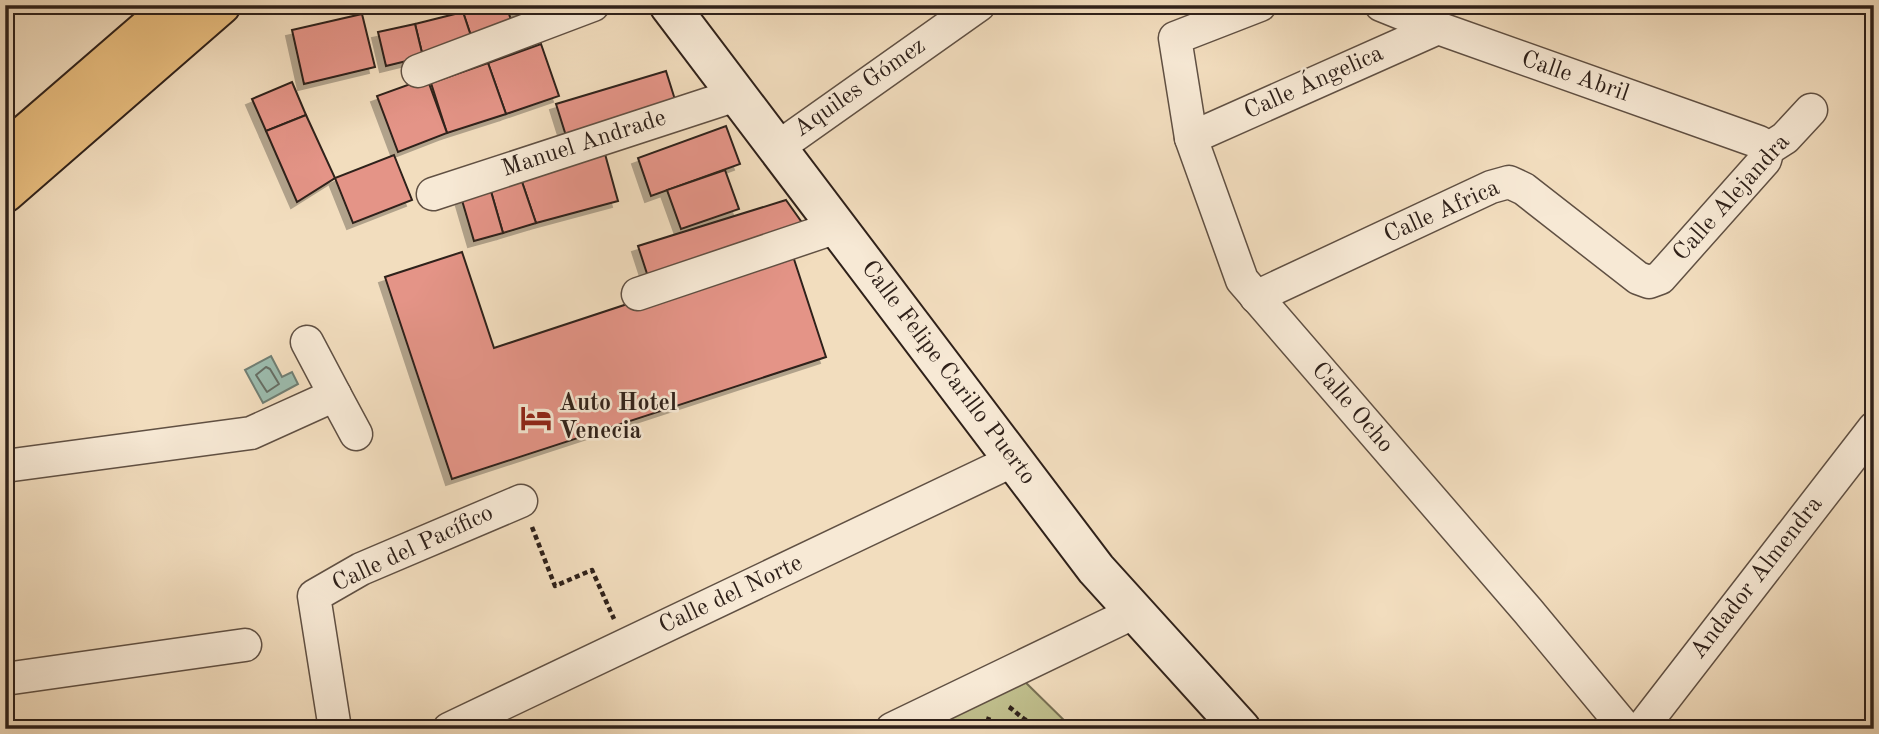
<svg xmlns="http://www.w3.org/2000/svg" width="1879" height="734" font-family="'Old Standard TT',serif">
<defs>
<filter id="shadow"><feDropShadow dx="-6" dy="6" stdDeviation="0" flood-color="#0004"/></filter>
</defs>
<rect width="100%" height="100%" fill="#f2ddbe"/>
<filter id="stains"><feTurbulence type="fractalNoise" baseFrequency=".00286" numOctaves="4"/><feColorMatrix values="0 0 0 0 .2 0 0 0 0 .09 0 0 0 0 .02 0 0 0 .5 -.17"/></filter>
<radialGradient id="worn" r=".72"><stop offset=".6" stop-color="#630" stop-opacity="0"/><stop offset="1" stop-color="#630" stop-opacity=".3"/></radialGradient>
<path fill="#c0bf8d" stroke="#787054" stroke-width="2" d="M1016,673l57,56h-154z"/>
<path fill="#9cbcae" stroke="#707e73" stroke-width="2" d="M271,356l11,21 10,-5 6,12 -35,19 -18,-33z"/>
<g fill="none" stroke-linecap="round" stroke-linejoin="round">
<path stroke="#666e64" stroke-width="2" d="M266,367l4,2 9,15 -12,8 -11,-17z"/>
</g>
<g fill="#e49487" stroke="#2f211a" stroke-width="2" filter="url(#shadow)">
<path d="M483,5h23l8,24 -41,13 -10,-30z"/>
<path d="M514,5h52l-44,18z"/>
<path d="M463,12l10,30 -50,15 -8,-33z"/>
<path d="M362,14l13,53 -71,17 -12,-54z"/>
<path d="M415,24l8,33 -37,9 -8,-34z"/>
<path d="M541,44l18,52 -53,18 -18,-51z"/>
<path d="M488,63l18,51 -59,19 -16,-50z"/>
<path d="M666,71l11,35 -110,33 -11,-35z"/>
<path d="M427,78l20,55 -49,19 -21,-56z"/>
<path d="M292,82l14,33 -40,16 -14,-32z"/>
<path d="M306,115l29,63 -38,24 -31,-71z"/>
<path d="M726,126l14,38 -89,32 -13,-38z"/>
<path d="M605,154l13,47 -82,22 -15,-44z"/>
<path d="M394,155l18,45 -59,23 -18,-45z"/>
<path d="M725,170l14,39 -58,20 -14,-39z"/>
<path d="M521,179l15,44 -33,10 -13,-45z"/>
<path d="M490,188l13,45 -29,8 -13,-44z"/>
<path d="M786,200l22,31 -157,55 -13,-40z"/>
<path d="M791,250l35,107 -374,122 -67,-202 77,-25 32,96z"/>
</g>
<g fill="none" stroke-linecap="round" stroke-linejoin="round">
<defs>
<g id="street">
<path d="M1260,5l-85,33 16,100 51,142 286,331 98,118"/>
<path d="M1381,5l57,23 321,114 9,7"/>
<path d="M418,71l175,-66"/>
<path d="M1191,138l247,-110"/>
<path d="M777,148l202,-143"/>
<path d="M433,194l303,-99"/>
<path d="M638,294l199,-67"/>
<path d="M1256,297l235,-110 18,-5 15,7 114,89 11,4 11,-4 105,-118 3,-11 17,-11 26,-28"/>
<path d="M335,395l21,39"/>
<path d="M5,466l246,-33 84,-38 -28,-53"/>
<path d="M5,679l240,-34"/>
<path d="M335,729l-21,-133 47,-27 160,-68"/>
<path d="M449,729l565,-269"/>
<path d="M892,729l243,-117"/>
<path d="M1641,729l233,-301"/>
</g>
<path id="secondary" d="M669,5l427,564 145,160"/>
<g id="primary">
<path d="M5,152l170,-147"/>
<path d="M5,193l216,-188"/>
</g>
</defs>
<use href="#street" stroke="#605043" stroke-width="35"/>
<use href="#secondary" stroke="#2f211a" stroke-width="42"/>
<use href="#primary" stroke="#2f211a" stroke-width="42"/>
<g stroke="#2f211a" stroke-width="4.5" stroke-dasharray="5 3.5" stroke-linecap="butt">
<path d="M532,527l23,59 37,-16 22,49"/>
<path d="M1009,707c8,5 13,13 24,16 11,3 18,-2 28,6"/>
<path d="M985,729l4,-12"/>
</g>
<use href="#street" stroke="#f7e9d5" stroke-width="32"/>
<use href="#secondary" stroke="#f7e9d5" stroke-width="38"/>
<use href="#primary" stroke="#e9be7f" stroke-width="38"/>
</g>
<defs>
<symbol id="hotel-bare" viewBox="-9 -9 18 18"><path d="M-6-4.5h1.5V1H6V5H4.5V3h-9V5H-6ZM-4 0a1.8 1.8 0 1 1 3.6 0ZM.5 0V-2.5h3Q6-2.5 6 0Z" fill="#8f2418" stroke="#f7e9d5" stroke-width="2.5" paint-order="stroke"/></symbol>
</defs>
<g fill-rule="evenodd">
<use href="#hotel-bare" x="514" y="396" width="44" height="44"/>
</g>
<g text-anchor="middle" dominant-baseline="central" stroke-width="5" stroke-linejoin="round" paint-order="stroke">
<g font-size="24" fill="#2f211a" stroke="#f7e9d5">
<text transform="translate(1575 77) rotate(19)">Calle Abril</text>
<text transform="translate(1314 83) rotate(-24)">Calle Ángelica</text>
<text transform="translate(860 88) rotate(-35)">Aquiles Gómez</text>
<text transform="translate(584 144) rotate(-18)">Manuel Andrade</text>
<text transform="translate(1732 198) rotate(-48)">Calle Alejandra</text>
<text transform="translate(1442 212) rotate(-24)">Calle Africa</text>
<text transform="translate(948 373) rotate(53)">Calle Felipe Carillo Puerto</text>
<text transform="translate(1352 408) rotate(49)">Calle Ocho</text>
<text transform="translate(413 549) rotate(-25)">Calle del Pacífico</text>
<text transform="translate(1757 578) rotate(-52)">Andador Almendra</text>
<text transform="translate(731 595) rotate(-25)">Calle del Norte</text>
</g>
<g font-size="24" font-weight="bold" fill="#2f211a" stroke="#f7e9d5" text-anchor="start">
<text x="559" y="404">Auto Hotel<tspan x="559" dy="28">Venecia</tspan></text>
</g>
</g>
<rect width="1879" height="734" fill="none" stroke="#f2ddbe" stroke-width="28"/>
<rect x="7" y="7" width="1865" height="720" fill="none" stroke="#2f211a" stroke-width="3.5"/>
<rect x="14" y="14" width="1851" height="706" fill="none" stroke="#2f211a" stroke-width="2"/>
<rect width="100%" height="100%" filter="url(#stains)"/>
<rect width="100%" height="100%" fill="url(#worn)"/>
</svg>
